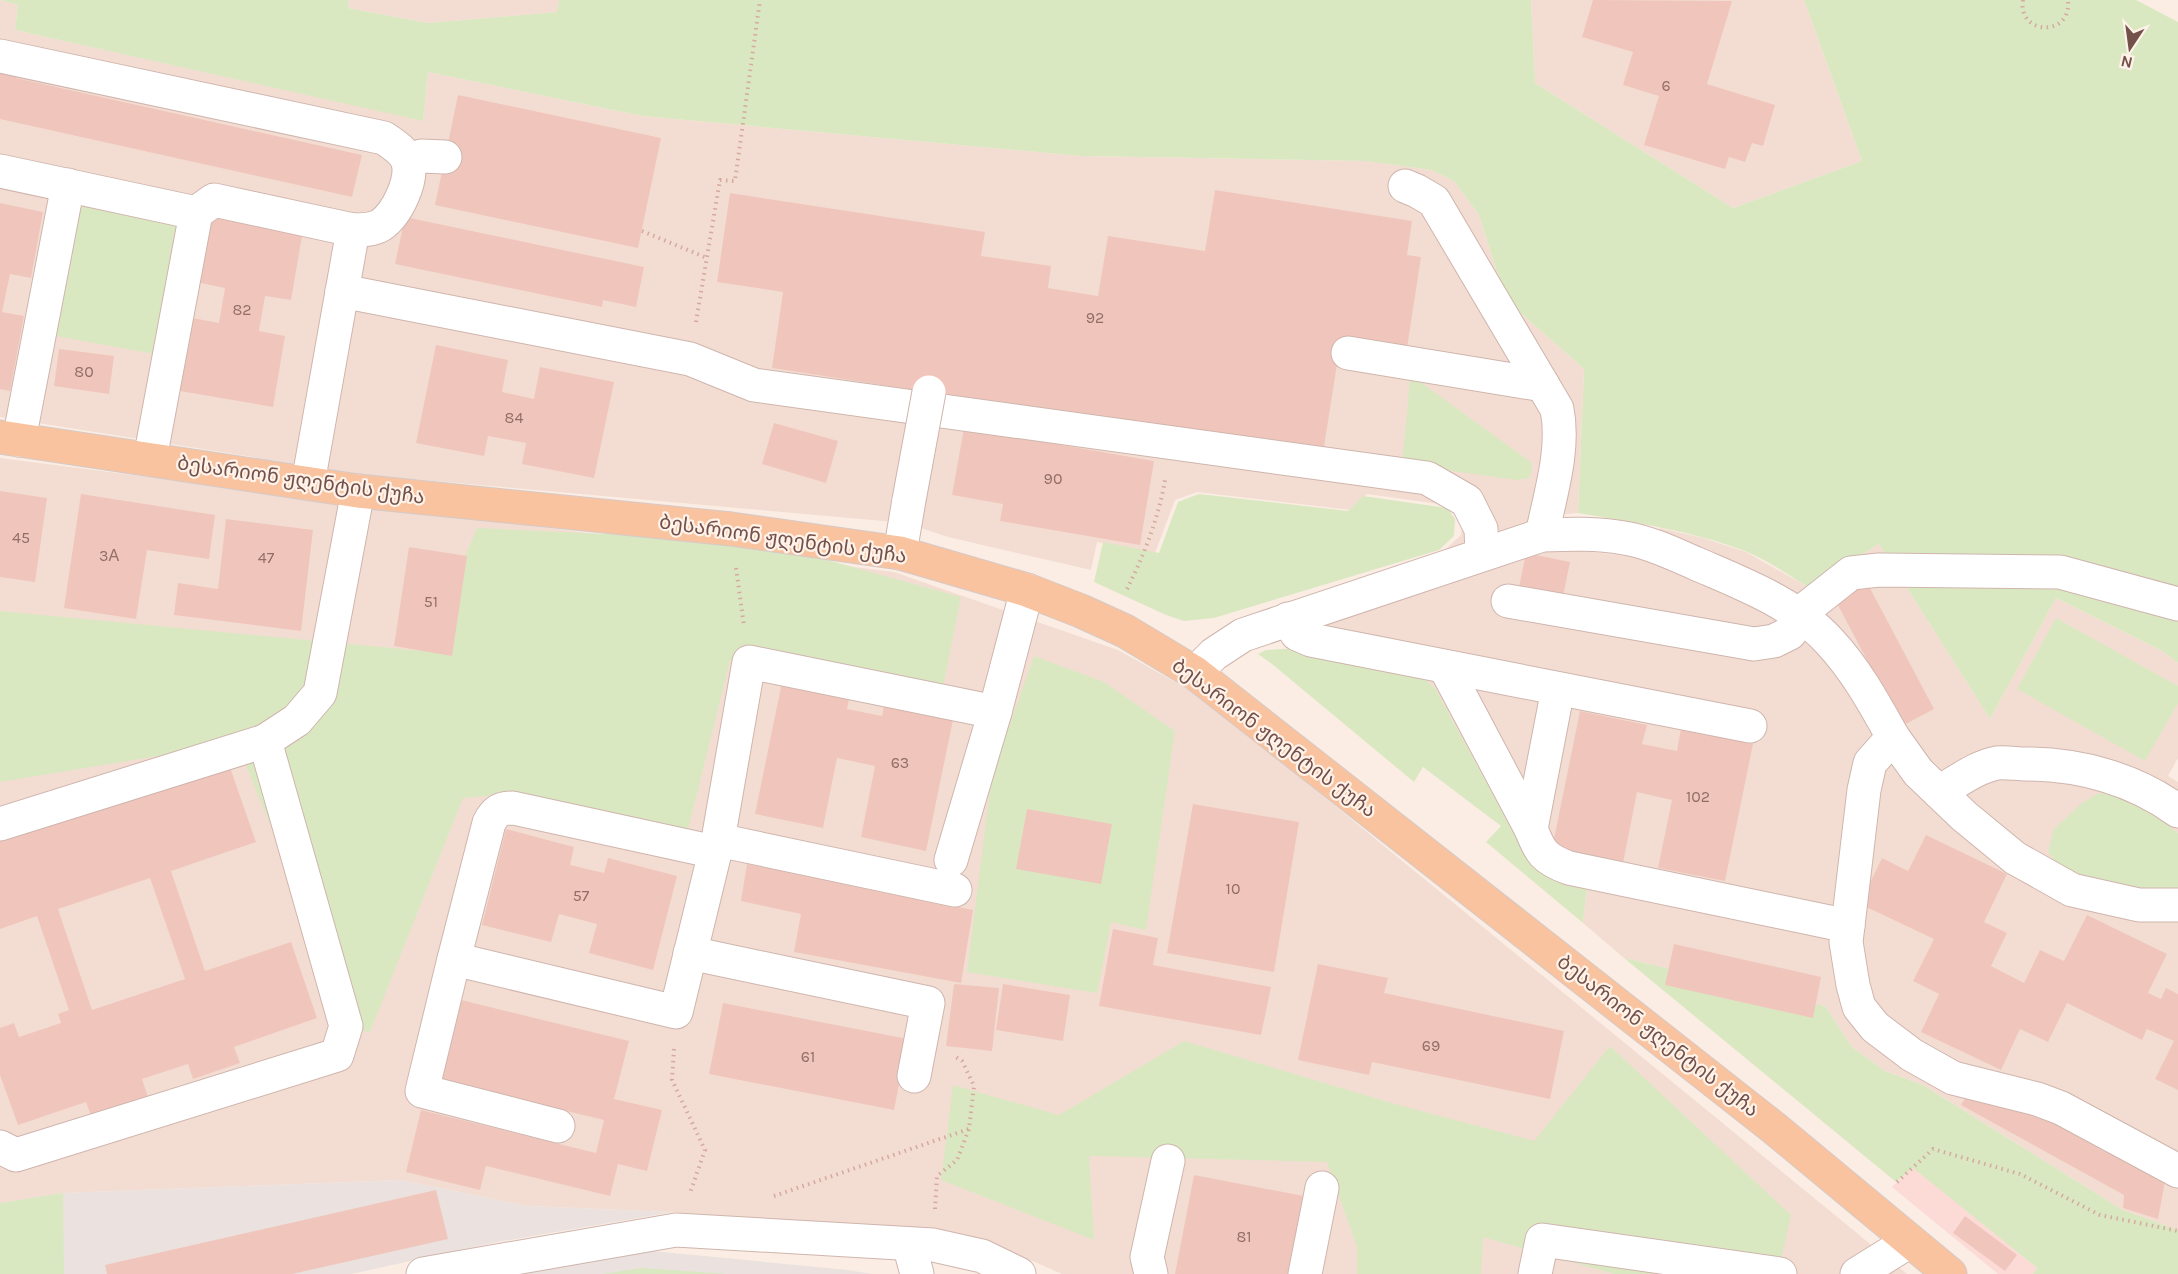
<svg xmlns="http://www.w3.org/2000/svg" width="2178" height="1274" font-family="Karla,'Noto Sans Georgian',sans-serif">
<rect width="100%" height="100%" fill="#fbede3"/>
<g fill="#f3ddd2">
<path d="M0,0l18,5 -3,25 408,90 5,-48 214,44 439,40 286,5 64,9 23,11 25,34 27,85 78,69 -6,144 -20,2 -113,35 16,-15 2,-17 -10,-12 -86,-12 -16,16 -154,-18 -22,8 -20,53 -58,-11 -6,28 -143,-33 -42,-14 -539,-48 -367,-58z"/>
<path d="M349,0h210l-1,12 -130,11 -80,-15z"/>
<path d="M1531,0h273l58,161 -129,47 -198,-125z"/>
<path d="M0,458l894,114 224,78 84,47 705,577h-845l-59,-26 -330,-36 -146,-6 -126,-26 -338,13 -63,10z"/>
<path d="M1660,528l43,10 43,14 71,40 14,-18 48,-30 111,175 66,-121 106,53 16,12v95l-10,18 10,6v51l-42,-32 42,92v337l-55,-20 -200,-125 -38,-14 -33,-24 -27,-41 -201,-48 -41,-35 4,-37 -65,-38 -87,-160 -14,-12 338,66 6,-25 -440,-85 -1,-8 12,-7 223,-69 91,11z"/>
</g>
<path fill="#fcdbd7" d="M1913,1167l124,101 -4,6h-35l-106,-87z"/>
<g fill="#ebe1de">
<path d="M401,1180l126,26 146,6 -176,30 -146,32h-351v-71l63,-10z"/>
<path d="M642,1250l206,20 24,4h-356z"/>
</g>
<g fill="#dae8c2">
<path d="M0,0h349l-1,8 80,15 129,-11 2,-12h972l4,83 198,125 129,-47 -58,-161h332l42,22v641l-16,-12 -106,-53 -66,121 -111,-175 -48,30 -14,18c-24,-13 -47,-31 -72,-41 -53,-20 -111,-29 -167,-38l6,-144 -78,-69 -27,-85 -25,-34 -23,-11 -65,-9 -285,-5 -439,-40 -214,-44 -5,49 -408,-91 3,-25z"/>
<path d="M80,202l104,19 -24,134 -104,-19z"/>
<path d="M1410,379l9,2 112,81 1,8 -3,8 -12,2 -115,-16z"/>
<path d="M1199,494l149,17 15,-15 84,12 8,11 -1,17 -15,14 -225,68 -30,3 -18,-6 -72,-33 9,-40 56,11 19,-51z"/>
<path d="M477,528l281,13 203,56 -20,100 -211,-37 -43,174 -189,-39 -35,3 -93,234 -24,-3 -25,-79 -84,-207 -237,39v-171l424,40z"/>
<path d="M2056,618l122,68v17l-33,58 -128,-72z"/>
<path d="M1302,648l119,28 14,12 87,160 65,38 -4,37 -97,-81 15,-16 -78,-59 -9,15 -142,-118 -14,-10 8,-4z"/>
<path d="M1034,656l70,26 71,49 -29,199 -35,-8 -14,71 -130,-21 25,-197z"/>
<path d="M2099,793l37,8 42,32v60c-33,1 -91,-9 -118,-27 -5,-4 -9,-10 -12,-14l6,-23 28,-26z"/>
<path d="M1624,958l201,48 27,41 33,24 38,14 200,125 55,20v44h-145l4,-6 -124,-100 -17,14z"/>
<path d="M1184,1041l211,63 139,37 76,-95 181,169 -13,59h-164l-131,-37 -2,37h-124v-27l-30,-85 -238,-6 5,84 -153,-60 12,-95 106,30z"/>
<path d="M63,1193l1,81h-64v-71z"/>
<path d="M641,1268l88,6h-127z"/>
</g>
<g fill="#f0c6bc" fill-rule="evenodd">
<path d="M1593,0l139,1 -25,83 68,21 -12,41 -11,-3 -7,19 -16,-5 -4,12 -81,-24 15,-49 -36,-11 10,-33 -51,-15z"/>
<path d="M0,66l18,4 -2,8 346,77 -10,42 -352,-78z"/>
<path d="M458,95l203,43 -23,110 -203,-43z"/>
<path d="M1215,190l197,31 -5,34 14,2 -14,91 -66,-9 -18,114 -551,-85 11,-76 -66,-10 13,-89 255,39 -4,24 70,10 -3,22 50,8 10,-60 97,15z"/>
<path d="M0,203l43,9 -12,66 -21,-4 -8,38 22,4 -14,75 -10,-2z"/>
<path d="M208,213l95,17 -12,70 -26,-4 -6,35 26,5 -12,71 -99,-17 13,-73 32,6 6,-35 -29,-6z"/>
<path d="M405,217l239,50 -8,40 -33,-7 -1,7 -207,-43z"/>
<path d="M436,345l72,15 -6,32 32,7 6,-32 74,15 -20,96 -72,-14 4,-21 -38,-7 -4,20 -68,-13z"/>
<path d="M59,349l55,7 -5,38 -55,-8z"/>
<path d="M774,423l64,18 -12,42 -64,-19z"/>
<path d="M964,428l190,33 -14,84 -140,-24 3,-17 -51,-9z"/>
<path d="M0,491l47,7 -12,84 -35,-5z"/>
<path d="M81,494l134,21 -6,44 -62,-9 -11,69 -72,-11z"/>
<path d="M226,519l87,11 -12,101 -127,-16 4,-32 40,6z"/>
<path d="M409,547l58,9 -15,100 -58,-10z"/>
<path d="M1526,553l44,9 -8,39 -44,-9z"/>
<path d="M1863,575l71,134 -32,17 -71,-134z"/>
<path d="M783,677l68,13 -4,19 35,7 3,-15 69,14 -28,136 -65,-14 14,-71 -38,-8 -14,70 -68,-14z"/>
<path d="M1580,711l67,14 -5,19 35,7 4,-22 72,15 -28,137 -67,-13 14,-68 -35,-8 -14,71 -71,-14z"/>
<path d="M226,756l30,86 -85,29 34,100 86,-29 26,76 -83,29 6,16 -47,16 -5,-15 -46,15 6,18 -57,19 -5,-14 -68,23 -18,-50v-47l14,-5 5,14 42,-14 -3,-9 11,-4 -32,-94 -37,13v-96zM150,878l35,101 -93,31 -34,-101z"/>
<path d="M1193,804l106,18 -25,150 -107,-19z"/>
<path d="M1027,809l85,15 -11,60 -85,-15z"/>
<path d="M506,829l68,18 -4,18 34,8 4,-15 69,18 -24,94 -64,-17 8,-29 -38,-10 -8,28 -69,-17z"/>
<path d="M1926,835l81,39 -23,48 23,11 -16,33 33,17 16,-33 24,11 23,-46 80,39 -19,39 13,6 5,-11 12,6v96l-23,-11 19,-38 -27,-12 -5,11 -75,-37 -19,39 -28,-13 -19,41 -80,-38 18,-38 -26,-13 21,-42 -74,-35 22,-46 26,13z"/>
<path d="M747,864l226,46 -12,73 -167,-31 7,-38 -60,-13z"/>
<path d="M1113,929l45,9 -5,27 118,22 -10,48 -162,-29z"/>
<path d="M1674,944l147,33 -8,41 -148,-33z"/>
<path d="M1318,964l70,14 -4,15 180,38 -14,68 -178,-37 -3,13 -71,-15z"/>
<path d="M954,984l45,4 -7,63 -46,-5z"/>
<path d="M1003,984l67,11 -7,46 -67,-11z"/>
<path d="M461,1000l168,41 -15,58 48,11 -15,61 -29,-7 -8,32 -124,-30 -6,24 -74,-18 15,-62 175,43 8,-33 -163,-39z"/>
<path d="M723,1003l185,36 -14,71 -185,-36z"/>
<path d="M1972,1087l38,8 93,56 63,25 -8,43 -35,-11 1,-13 -163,-90z"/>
<path d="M1194,1175l120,23 -15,76h-124z"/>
<path d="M436,1190l12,49 -156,35h-185l-2,-9z"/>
<path d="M1965,1216l52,39 -12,16 -52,-38z"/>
</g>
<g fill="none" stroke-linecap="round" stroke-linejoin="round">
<defs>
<g id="minor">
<path d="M0,56l384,82c9,6 20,13 24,23 5,20 -11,53 -27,64 -8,5 -19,5 -28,5"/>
<path d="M408,162l13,-6 24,1"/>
<path d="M0,171l196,42 18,-13 139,30 -45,253"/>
<path d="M1405,186l12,5 17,10 123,208c8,41 -7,86 -15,126"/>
<path d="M342,291l348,68 64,26 673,93 40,23 14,28 1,24"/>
<path d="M1348,353l195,32"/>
<path d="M19,440l49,-255"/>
<path d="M150,459l46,-246"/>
<path d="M900,553l9,-53"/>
<path d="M1508,601l246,43 20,-3 16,-8 9,-19 52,-41 28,-3 181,2 118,32"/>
<path d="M1288,619l9,15 14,6 439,86"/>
<path d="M1445,667l86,162"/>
<path d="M1195,673l19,-19 29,-19 299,-100c27,-1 55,-2 82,3 25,4 50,16 73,26 46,20 99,40 133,78 26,28 44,61 63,95"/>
<path d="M1558,689l-27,140c9,23 13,30 38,39l279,58"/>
<path d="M1939,792c18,-10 37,-25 58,-29 9,-1 20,1 28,1 55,0 109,15 153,47"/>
<path d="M0,824l265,-83"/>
<path d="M718,840l31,-178 246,50"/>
<path d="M951,860l44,-148 32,-122"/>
<path d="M2178,905h-39l-67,-15 -57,-32 -51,-42 -46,-44 -25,-35 -23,26 -6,27 -18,152 7,43 6,22 16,20 37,28 41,23 84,21 24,9 117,63"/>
<path d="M690,953l238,50 -14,73"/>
<path d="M454,959l35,-136c6,-12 11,-15 24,-15l202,44"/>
<path d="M558,1126l-136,-35 32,-132 222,53 42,-172 237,50"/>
<path d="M0,1147l16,8 321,-100 9,-29 -81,-285 32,-21 23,-27 38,-202"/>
<path d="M909,1244l8,30"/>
<path d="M423,1274l253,-44 257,15 49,11 37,18"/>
<path d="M1151,1274l-4,-17 21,-96"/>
<path d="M1305,1274l17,-86"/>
<path d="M1535,1274l7,-34 238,34"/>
<path d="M1857,1274l53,-33"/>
</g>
<path id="major" d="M0,437l358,54 373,38 169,24 127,37 54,21 44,20 70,42 579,455 176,146"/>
</defs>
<use href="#minor" stroke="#cfb5ad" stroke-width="35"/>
<use href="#major" stroke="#d5cac9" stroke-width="35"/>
<g stroke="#d5a99f" stroke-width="4" stroke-dasharray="1.5 4.5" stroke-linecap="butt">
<path d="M2023,0c-6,35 49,38 45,0"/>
<path d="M642,231l65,27"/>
<path d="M696,322l24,-142 15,1 25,-181"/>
<path d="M736,568l8,58"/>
<path d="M1127,589c17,-34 32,-72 38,-109"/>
<path d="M674,1049l-2,31 33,70 -15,43"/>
<path d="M1897,1182l36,-33 87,25 80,41 78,16"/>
<path d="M774,1196l195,-67"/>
<path d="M935,1209l2,-33 20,-16 12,-31 5,-43 -12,-25 -8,-5"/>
</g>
<use href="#minor" stroke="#fff" stroke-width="33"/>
<use href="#major" stroke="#f8c39e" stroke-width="33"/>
<defs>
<path id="minor-bridge" d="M909,500l20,-108"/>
</defs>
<use href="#minor-bridge" stroke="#cfb5ad" stroke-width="35" stroke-linecap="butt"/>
<use href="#minor-bridge" stroke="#fff" stroke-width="33"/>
</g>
<g text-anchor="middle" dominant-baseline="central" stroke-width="4.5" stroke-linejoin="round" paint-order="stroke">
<g font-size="16" fill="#926e66">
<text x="1666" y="85">6</text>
<text x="242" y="309">82</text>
<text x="1095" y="317">92</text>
<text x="84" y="371">80</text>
<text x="514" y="417">84</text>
<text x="1053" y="478">90</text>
<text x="21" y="537">45</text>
<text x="109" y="555">3А</text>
<text x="266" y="557">47</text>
<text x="431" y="601">51</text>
<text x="900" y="762">63</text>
<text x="1698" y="796">102</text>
<text x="1233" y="888">10</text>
<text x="581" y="895">57</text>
<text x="1431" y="1045">69</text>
<text x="808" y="1056">61</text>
<text x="1244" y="1236">81</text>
</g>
<g font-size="20" fill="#73504a" stroke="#fef2e9">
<text transform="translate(301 480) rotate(8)">ბესარიონ ჟღენტის ქუჩა</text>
<text transform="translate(783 539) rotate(8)">ბესარიონ ჟღენტის ქუჩა</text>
<text transform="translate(1274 738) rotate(37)">ბესარიონ ჟღენტის ქუჩა</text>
<text transform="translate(1658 1036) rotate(38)">ბესარიონ ჟღენტის ქუჩა</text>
</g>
</g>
<g transform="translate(2130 48) rotate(193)" stroke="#fef2e9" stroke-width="4.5" paint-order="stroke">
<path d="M0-4.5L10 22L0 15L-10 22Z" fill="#73504a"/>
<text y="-9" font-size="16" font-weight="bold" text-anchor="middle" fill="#73504a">N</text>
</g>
</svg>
